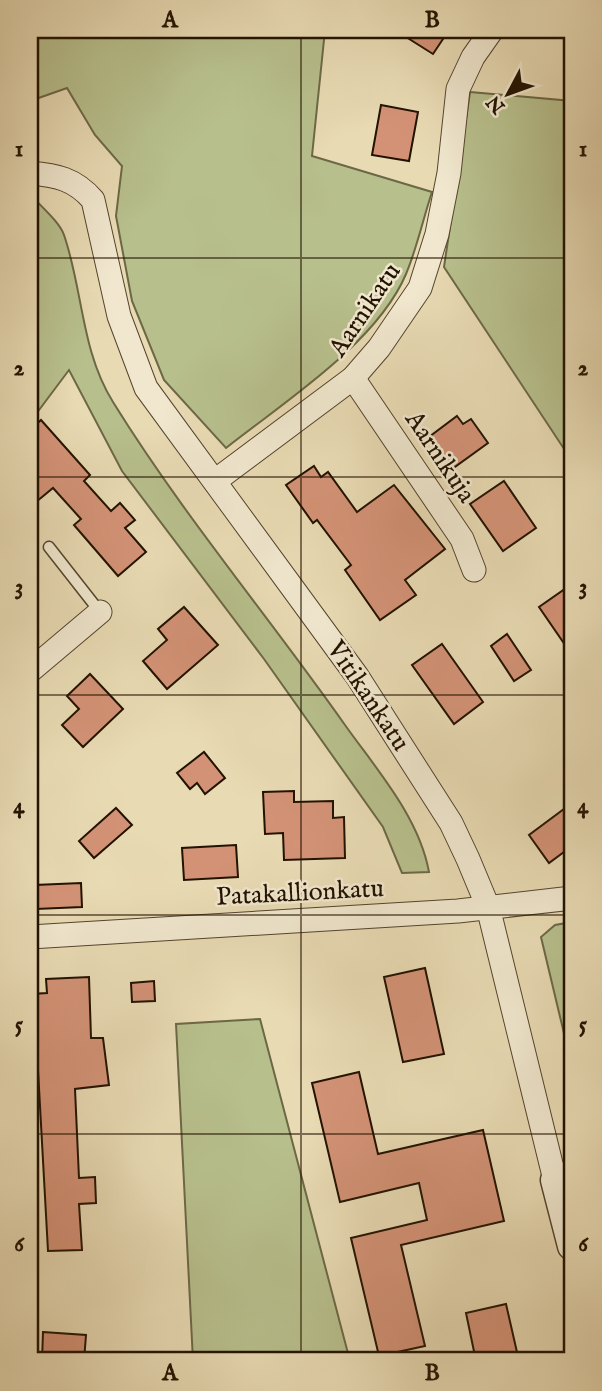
<svg xmlns="http://www.w3.org/2000/svg" width="602" height="1391" font-family="'IM FELL English',serif">
<rect width="100%" height="100%" fill="#e8dab3"/>
<filter id="stains"><feTurbulence type="fractalNoise" baseFrequency=".00286" numOctaves="4"/><feColorMatrix values="0 0 0 0 .2 0 0 0 0 .09 0 0 0 0 .02 0 0 0 .5 -.17"/></filter>
<radialGradient id="worn" r=".72"><stop offset=".6" stop-color="#630" stop-opacity="0"/><stop offset="1" stop-color="#630" stop-opacity=".3"/></radialGradient>
<g fill="#b7bf8c" stroke="#6c6846" stroke-width="2">
<path d="M30,30h295l-13,126 120,36c-9,27 -15,56 -26,82 -29,69 -122,128 -180,174l-62,-68 -32,-79 -16,-85 6,-50 -27,-31 -28,-47 -37,13z"/>
<path d="M470,92l102,9v360l-128,-194z"/>
<path d="M30,194c10,12 29,27 34,41 19,55 17,116 49,167 70,113 156,215 232,323 32,45 74,92 84,147l-27,1 -19,-46 -119,-168 -142,-188 -53,-101 -39,52z"/>
<path d="M572,922v145l-31,-130 14,-12z"/>
<path d="M260,1019l90,342h-157l-17,-337z"/>
</g>
<g fill="#d39276" stroke="#221200" stroke-width="2">
<path d="M395,30h54l-16,24z"/>
<path d="M381,105l37,7 -9,49 -37,-6z"/>
<path d="M457,416l6,8 8,-5 17,24 -36,26 -23,-32z"/>
<path d="M41,420l49,55 -6,6 27,30 9,-8 15,17 -10,8 21,24 -28,24 -44,-51 7,-6 -28,-31 -23,19v-77z"/>
<path d="M314,466l7,11 7,-5 29,40 37,-27 51,64 -40,31 11,15 -36,25 -35,-50 6,-5 -34,-45 -4,3 -27,-38z"/>
<path d="M504,481l32,47 -33,23 -33,-47z"/>
<path d="M572,584v71l-33,-48z"/>
<path d="M184,607l34,38 -51,44 -24,-28 24,-21 -9,-11z"/>
<path d="M507,634l24,36 -17,11 -23,-35z"/>
<path d="M442,644l41,58 -29,22 -42,-59z"/>
<path d="M90,674l33,35 -40,38 -21,-22 17,-16 -12,-13z"/>
<path d="M204,752l21,26 -20,16 -8,-11 -7,6 -13,-16z"/>
<path d="M294,791v11l39,-1v17l11,-1 1,41 -61,2 -1,-27 -18,1 -2,-42z"/>
<path d="M572,803v43l-23,17 -20,-28z"/>
<path d="M116,808l16,17 -38,33 -15,-17z"/>
<path d="M236,845l2,32 -54,3 -2,-32z"/>
<path d="M81,883l1,24 -46,2 -1,-24z"/>
<path d="M425,968l19,86 -41,8 -19,-85z"/>
<path d="M89,977l2,61h12l6,47 -34,4 4,89 16,-1 1,26 -17,1 3,46 -34,1 -11,-199 -4,1 -2,-59 16,-1 -1,-14z"/>
<path d="M154,981l1,20 -23,1 -1,-19z"/>
<path d="M359,1072l19,82 105,-24 21,91 -103,24 24,101 -46,10 -28,-118 76,-18 -8,-37 -79,19 -28,-119z"/>
<path d="M506,1304l13,57h-43l-10,-48z"/>
<path d="M43,1332l43,3 -2,26h-42z"/>
</g>
<g fill="none" stroke-linecap="round" stroke-linejoin="round">
<defs>
<path id="service" d="M49,547l51,65"/>
<g id="minor">
<path d="M30,173c26,2 45,6 63,27l26,116 27,72 211,288 94,147 17,36 20,48 67,273"/>
<path d="M353,378l109,161 12,31"/>
<path d="M215,481l138,-103 26,-30 41,-60 17,-54 12,-61 9,-84 15,-32 19,-27"/>
<path d="M30,671l70,-59"/>
<path d="M30,937l428,-26 114,-13"/>
</g>
<path id="tertiary" d="M572,1174l-17,6 17,66"/>
</defs>
<use href="#service" stroke="#54442d" stroke-width="13"/>
<use href="#minor" stroke="#54442d" stroke-width="25"/>
<use href="#tertiary" stroke="#54442d" stroke-width="31"/>
<use href="#service" stroke="#f0e7ce" stroke-width="10"/>
<use href="#minor" stroke="#f0e7ce" stroke-width="23"/>
<use href="#tertiary" stroke="#f0e7ce" stroke-width="28"/>
</g>
<path fill="none" stroke="#221200" stroke-width="2" stroke-opacity="0.55" d="M301,30v1331M30,258h542M30,477h542M30,695h542M30,915h542M30,1134h542"/>
<g text-anchor="middle" dominant-baseline="central" stroke-width="5" stroke-linejoin="round" paint-order="stroke">
<g font-size="26" fill="#221200" stroke="#f0e7ce">
<text transform="translate(365 310) rotate(-56)">Aarnikatu</text>
<text transform="translate(440 457) rotate(56)">Aarnikuja</text>
<text transform="translate(368 696) rotate(56)">Vitikankatu</text>
<text transform="translate(300 893) rotate(-3)">Patakallionkatu</text>
</g>
</g>
<rect width="602" height="1391" fill="none" stroke="#e8dab3" stroke-width="77"/>
<g transform="translate(508 94) rotate(229)" stroke="#f0e7ce" stroke-width="5" paint-order="stroke">
<path d="M0-5L12 26L0 18L-12 26Z" fill="#221200"/>
<text y="-10" font-size="19" font-weight="bold" text-anchor="middle" fill="#221200">N</text>
</g>
<rect x="38" y="38" width="526" height="1314" fill="none" stroke="#221200" stroke-width="2.5"/>
<g font-size="23" text-anchor="middle" font-weight="bold" fill="#221200">
<text x="170" y="27">A</text>
<text x="432" y="27">B</text>
<text x="19" y="156">1</text>
<text x="583" y="156">1</text>
<text x="19" y="375">2</text>
<text x="583" y="375">2</text>
<text x="19" y="594">3</text>
<text x="583" y="594">3</text>
<text x="19" y="813">4</text>
<text x="583" y="813">4</text>
<text x="19" y="1032">5</text>
<text x="583" y="1032">5</text>
<text x="19" y="1251">6</text>
<text x="583" y="1251">6</text>
<text x="170" y="1380">A</text>
<text x="432" y="1380">B</text>
</g>
<rect width="100%" height="100%" filter="url(#stains)"/>
<rect width="100%" height="100%" fill="url(#worn)"/>
</svg>
